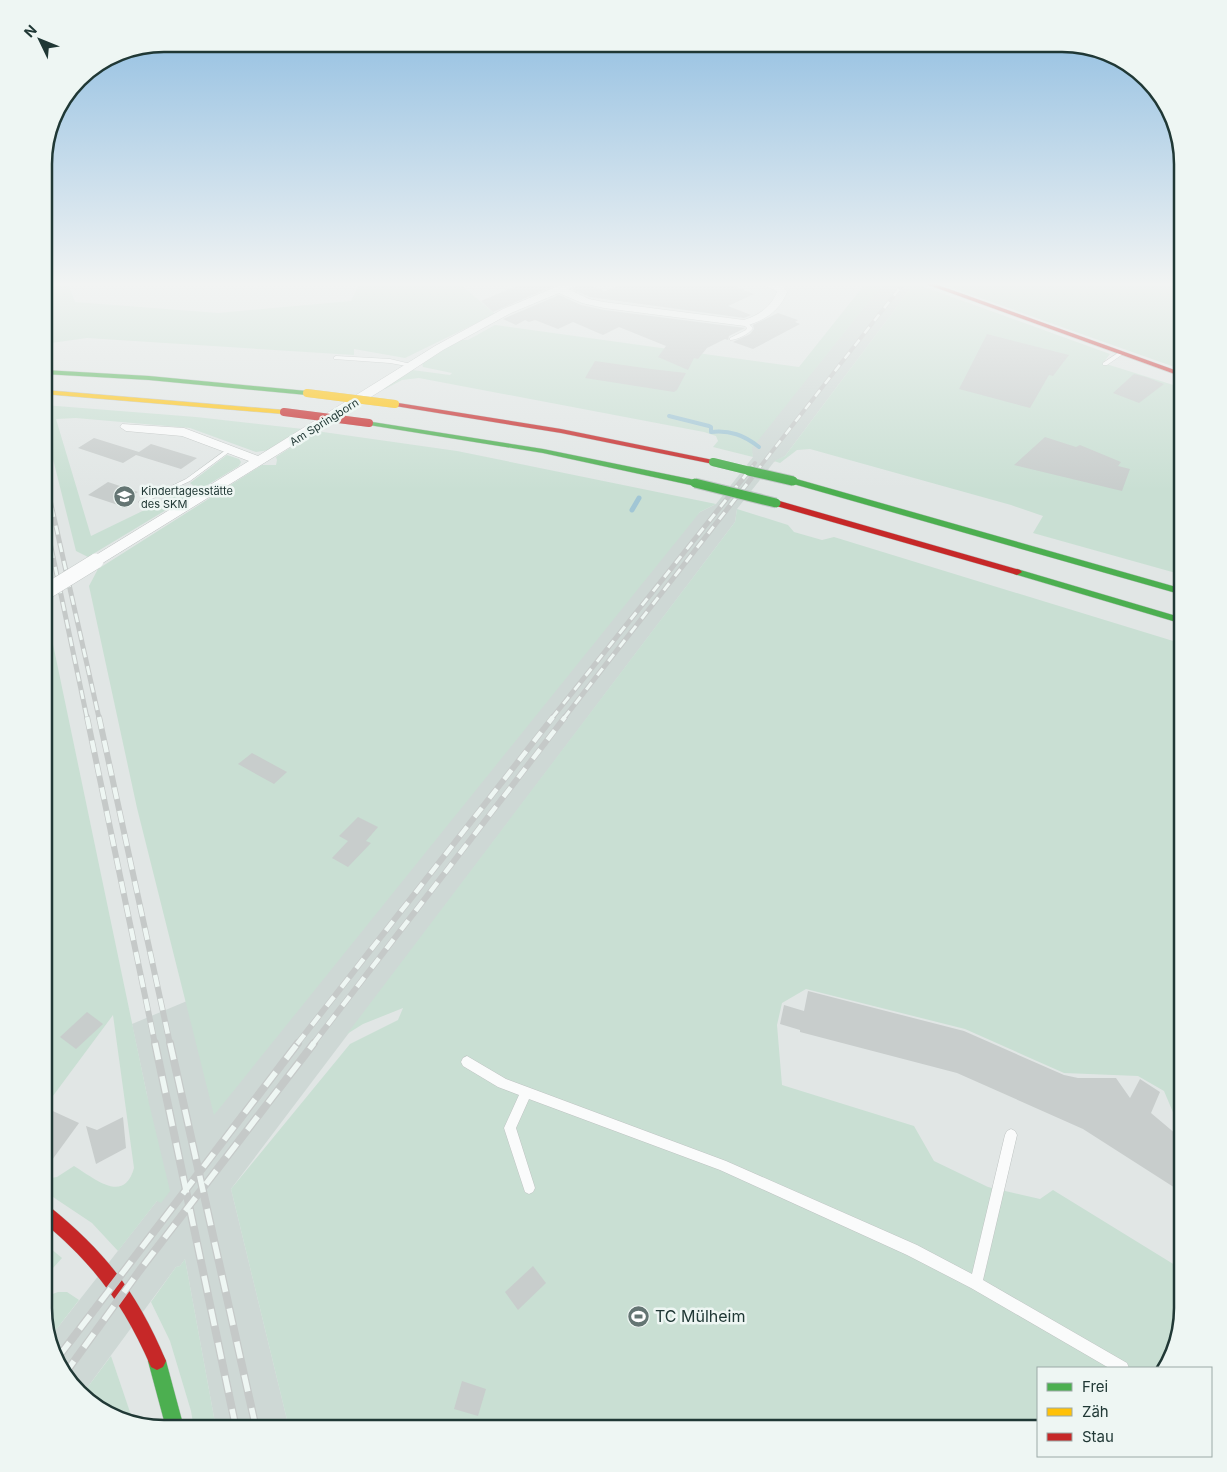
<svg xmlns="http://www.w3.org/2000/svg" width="1227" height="1472" font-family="Inter,sans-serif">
<rect width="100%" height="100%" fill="#e1e6e5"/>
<path fill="#ced8d5" d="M883,284h27l1,4 -126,168 -11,6 -37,47 -2,13 -504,667 58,239h-73l-31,-169 -5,7 -4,1 -92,125 -20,-17 -12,-40 105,-134 -10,-106 -15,-71 55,-23 513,-489 16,-8 37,-47 -2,-9z"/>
<g fill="#c9dfd3">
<path d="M44,284h24l7,18 143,11 133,-12 8,-17h101l35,30 -90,44 -51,-9v6l-267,-17 -43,6z"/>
<path d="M865,284h18l-131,164 1,9 -40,-10 5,-6 -2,-5 -12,-4 -285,-54 -17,2 -17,9 -3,-1 30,-18 38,5 2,-2 -29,-6 -1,-4 38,-23h8l27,-15 304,42z"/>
<path d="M909,284h7l194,70 -7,9 80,25v187l-150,-42 10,-17 -32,-11 -201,-56 -13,1 -17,13 -6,-2 11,-5 126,-168 -3,-1z"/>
<path d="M941,284h242v32l-6,43 6,1v10z"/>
<path d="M44,405l152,12 107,12 -34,21 -13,2 -66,-24 -114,-10 -20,1 35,117 103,-50 -4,-3 37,-28 12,4 2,3 -2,4 -151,91 -12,-6 -32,-128z"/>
<path d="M316,431l141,20 259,53 -16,8 -486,603 -77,-307 -48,-222 9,-17 164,-104h14l1,-5 -1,-3z"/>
<path d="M737,509l51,16 6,7 28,8 12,-3 349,107v492l-19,-45 -26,-15 -74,-3 -99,-44 -159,-40 -24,14 -5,22 5,60 132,41 20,35 54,26 52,12 13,-9 130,80c0,26 -1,78 -19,98h-126v60h-749l-58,-239 119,-145 48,-24 5,-12 -40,16 -16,10 388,-512z"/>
<path d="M44,601l103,494 23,96 -9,12 -4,-2 -39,50 -26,-28 -48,-32v-12l13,-2 17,-11c20,12 50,39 60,2l-21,-153 -69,93z"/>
<path d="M44,1243l18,15 -18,20z"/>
<path d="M185,1259l31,169h-22l-3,-17 -21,-70 -19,-39 25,-35 4,-1z"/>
<path d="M58,1292h9l12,8 -27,35 -8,-27v-11z"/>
<path d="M111,1356l22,65 -22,-5 -27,-24z"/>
</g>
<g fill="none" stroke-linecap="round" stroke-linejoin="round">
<path stroke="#a1c6d5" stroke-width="4" d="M669,416l40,10 2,1v5c19,-2 33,3 48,15"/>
<path stroke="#a1c6d5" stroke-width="5" d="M632,510l7,-12"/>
</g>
<g fill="#c8cdcc">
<path d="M521,284h37l-65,28 -12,-11z"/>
<path d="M579,284h8l18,7 18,-7h105l26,10 -26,12 23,9 -7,3 -154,-21 -18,-8z"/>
<path d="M559,295l22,10 23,5 141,18 -16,8 -1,4 -3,-1 -18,9 -9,11 -4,-1 -6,12 -30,-13 8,-11 -47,-19 -16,8 -30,-13 -15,7 -23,-9 -6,2 -4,-2 -9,5 -13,-6z"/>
<path d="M778,313l20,7 -3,2 5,2 -47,25 -20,-7 17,-8 4,-5 -1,-4z"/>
<path d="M987,334l82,21 -16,21 -4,-1 -19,33 -71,-19z"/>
<path d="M595,361l56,8 35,4 -9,17 -3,2 -89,-14z"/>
<path d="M1134,374l12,3 18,7 -25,19 -26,-10z"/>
<path d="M1045,437l31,10 4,-2 41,17 -3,4 12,3 -8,22 -108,-26z"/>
<path d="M94,438l45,14 12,-8 46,14 -16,11 -45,-14 -13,8 -45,-15z"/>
<path d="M108,482l30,10 -20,13 -30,-10z"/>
<path d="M252,753l35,19 -13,12 -36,-20z"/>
<path d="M358,817l20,10 -12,14 5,2 -23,24 -16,-9 16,-17 -9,-5z"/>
<path d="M808,991l156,40 100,44 14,3h38l14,20 10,-19 20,13 -9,21 32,27v53l-100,-64 -126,-56 -157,-41v-2l-20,-6 4,-19 20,6z"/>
<path d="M87,1012l16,12 -27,25 -16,-12z"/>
<path d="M44,1107l35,16 -35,48z"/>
<path d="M123,1117l3,31 -30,16 -10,-38 11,4z"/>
<path d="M533,1266l13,17 -28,27 -13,-18z"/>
<path d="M462,1381l24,8 -8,27 -24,-7z"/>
</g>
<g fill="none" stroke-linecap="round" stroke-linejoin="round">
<defs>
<g id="lane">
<path d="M743,322h4l6,6c-4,6 -16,12 -23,12v-2l16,-8 1,-2 -5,-5z"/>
<path d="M1121,351l3,2 -1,1 -16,11h-4v-2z"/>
<path d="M336,356l54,3 25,6 -3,2 -22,-4 -56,-4v-2z"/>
<path d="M230,447l3,2 -1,1 -42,31 -47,22 -2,1 -3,-2 48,-23z"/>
<path d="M467,1056l39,23 220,82 191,84 55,29 33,-139 2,-4 4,-2 4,2 2,4 -34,145 144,83 2,5h-20l-138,-80 -64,-33 -187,-85 -191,-71 -13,29 19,60 -2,4 -4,2 -4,-2 -21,-64 15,-33 -21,-8 -35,-21 -2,-4 2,-4z"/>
</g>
<path id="street" d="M563,284h14l-9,5 21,10 15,3 140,18c15,-5 27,-13 33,-28l-2,-2 -16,-6 24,2 4,6c-7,19 -23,29 -42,34l-141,-18 -22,-5 -23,-10 -48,20 -68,37 -61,40 -281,174h-10l-2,-3 2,-3 158,-97 -67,-25 -56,-5 -6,-4 2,-3 62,4 74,28 177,-110 68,-37z"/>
<g id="fast">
<path d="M44,370l105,6 158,15 4,2 -4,2 -158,-15 -105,-6z"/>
<path d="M366,421l177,28 152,31 4,3 -4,3 -152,-33 -174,-28h-3z"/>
<path d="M793,478l390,111v6l-393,-112 -1,-2z"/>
<path d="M1017,569l166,49v6l-169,-50 -2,-2z"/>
<path d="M157,1352l6,3 3,6 18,67h-18l-18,-67 3,-6z"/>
</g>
<path id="slow" d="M44,390l240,20 4,2 -4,2 -240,-20z"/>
<g id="jam">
<path d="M926,284h9l248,89v4z"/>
<path d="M392,402l169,27 152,31 4,2 -4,2 -152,-31 -166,-27h-3z"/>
<path d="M776,500l244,70 2,2 -5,3 -3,-1 -241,-69 -1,-2z"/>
<path d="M44,1205l6,2c56,45 88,87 116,154l-3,6 -6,3 -6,-3c-26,-60 -56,-102 -107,-144z"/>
</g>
</defs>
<use href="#lane" stroke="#bec3c2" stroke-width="1"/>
<use href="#street" stroke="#bec3c2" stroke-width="1"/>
<use href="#fast" stroke="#bdc4c2" stroke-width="1"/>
<use href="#slow" stroke="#bdc4c2" stroke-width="1"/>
<use href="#jam" stroke="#bdc4c2" stroke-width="1"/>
<use href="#lane" fill="#fafbfb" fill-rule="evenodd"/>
<use href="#street" fill="#fafbfb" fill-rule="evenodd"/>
<use href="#fast" fill="#4caf50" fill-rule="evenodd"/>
<use href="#slow" fill="#ffc107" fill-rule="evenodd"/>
<use href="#jam" fill="#c62828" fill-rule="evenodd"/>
<defs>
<g id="rail-far3">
<path d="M748,472l7,-9"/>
<path d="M756,472l147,-188"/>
</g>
<g id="rail-far2">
<path d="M44,473l55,245"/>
<path d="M44,514l43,204"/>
<path d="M552,718l197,-247"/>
<path d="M564,718l193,-247"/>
</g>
<g id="rail-far1">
<path d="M87,717l68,327"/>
<path d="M99,717l71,327"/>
<path d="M297,1044l256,-327"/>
<path d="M313,1044l252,-327"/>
</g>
<g id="rail">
<path d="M155,1043l81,385"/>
<path d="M170,1043l86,385"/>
<path d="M59,1356l239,-313"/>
<path d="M64,1375l76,-105 174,-227"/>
</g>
</defs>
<use href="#rail-far3" stroke="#c5c9c8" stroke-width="4"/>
<use href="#rail-far2" stroke="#c5c9c8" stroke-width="5"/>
<use href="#rail-far1" stroke="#c5c9c8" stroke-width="6"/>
<use href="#rail" stroke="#c5c9c8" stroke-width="8"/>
<use href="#rail-far3" stroke="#eef6f3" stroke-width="2.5" stroke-dasharray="8" stroke-linecap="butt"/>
<use href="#rail-far2" stroke="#eef6f3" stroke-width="3" stroke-dasharray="9" stroke-linecap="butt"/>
<use href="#rail-far1" stroke="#eef6f3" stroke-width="4.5" stroke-dasharray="12" stroke-linecap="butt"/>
<use href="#rail" stroke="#eef6f3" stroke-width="5.5" stroke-dasharray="17" stroke-linecap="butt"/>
<defs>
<path id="street-bridge" d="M44,593l52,-32"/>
<path id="fast-bridge-far1" d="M713,462l41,10"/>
<g id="fast-bridge">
<path d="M749,471l44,10"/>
<path d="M695,483l81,20"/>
</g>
<path id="slow-bridge" d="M307,393l88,11"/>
<path id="jam-bridge" d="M284,412l85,11"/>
</defs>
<use href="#street-bridge" stroke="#bec3c2" stroke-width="16" stroke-linecap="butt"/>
<use href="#fast-bridge-far1" stroke="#bbc3c2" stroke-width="8" stroke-linecap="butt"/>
<use href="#fast-bridge" stroke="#bbc3c2" stroke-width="11" stroke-linecap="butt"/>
<use href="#slow-bridge" stroke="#bbc3c2" stroke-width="8" stroke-linecap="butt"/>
<use href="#jam-bridge" stroke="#bbc3c2" stroke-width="8" stroke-linecap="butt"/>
<use href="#street-bridge" stroke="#fafbfb" stroke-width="15"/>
<use href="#fast-bridge-far1" stroke="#4caf50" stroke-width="8"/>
<use href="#fast-bridge" stroke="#4caf50" stroke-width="9"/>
<use href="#slow-bridge" stroke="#ffc107" stroke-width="8"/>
<use href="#jam-bridge" stroke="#c62828" stroke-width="8"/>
</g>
<linearGradient id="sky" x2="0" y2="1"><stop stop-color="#8bbbe0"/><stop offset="0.58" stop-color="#f2f4f3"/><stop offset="1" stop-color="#f2f4f3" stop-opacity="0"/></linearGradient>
<rect width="1227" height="490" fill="url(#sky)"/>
<defs>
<symbol id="school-disc" viewBox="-11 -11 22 22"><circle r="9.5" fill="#647573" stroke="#eef6f3"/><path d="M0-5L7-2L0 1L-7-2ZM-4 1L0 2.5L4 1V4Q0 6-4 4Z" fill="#fff"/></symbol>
<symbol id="stadium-disc" viewBox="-11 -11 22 22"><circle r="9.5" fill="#647573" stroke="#eef6f3"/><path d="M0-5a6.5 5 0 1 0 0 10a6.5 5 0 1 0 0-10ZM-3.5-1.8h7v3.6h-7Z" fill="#fff"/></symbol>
</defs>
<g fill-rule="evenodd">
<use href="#school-disc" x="112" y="484" width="25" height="25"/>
<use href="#stadium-disc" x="626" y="1304" width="25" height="25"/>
</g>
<g text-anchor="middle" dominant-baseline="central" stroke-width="5" stroke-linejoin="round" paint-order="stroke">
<g font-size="11" fill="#203835" stroke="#eef6f3">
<text transform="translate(324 422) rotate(-32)">Am Springborn</text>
</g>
<g font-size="11" fill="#203835" stroke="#eef6f3" text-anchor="start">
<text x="141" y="491">Kindertagesstätte<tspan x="141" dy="13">des SKM</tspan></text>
</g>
<g font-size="16" fill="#203835" stroke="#eef6f3" text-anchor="start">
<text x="655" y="1316">TC Mülheim</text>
</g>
</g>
<path d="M0 0H1227V1472H0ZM164 52H1062A112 112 0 0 1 1174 164V1308A112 112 0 0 1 1062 1420H164A112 112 0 0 1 52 1308V164A112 112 0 0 1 164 52Z" fill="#eef6f3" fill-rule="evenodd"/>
<path fill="none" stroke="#203835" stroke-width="2.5" d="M164 52H1062A112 112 0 0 1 1174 164V1308A112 112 0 0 1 1062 1420H164A112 112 0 0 1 52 1308V164A112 112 0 0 1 164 52Z"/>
<rect x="1037" y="1367" width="175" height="90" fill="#eef6f3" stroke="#9caaa7"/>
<rect x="1047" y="1383" width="25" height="8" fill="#4caf50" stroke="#9caaa7"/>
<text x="1082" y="1392" font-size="15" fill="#203835">Frei</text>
<rect x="1047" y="1408" width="25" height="8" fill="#ffc107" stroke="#9caaa7"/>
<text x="1082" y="1417" font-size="15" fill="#203835">Zäh</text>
<rect x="1047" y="1433" width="25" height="8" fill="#c62828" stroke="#9caaa7"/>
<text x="1082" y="1442" font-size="15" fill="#203835">Stau</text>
<g transform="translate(40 40) rotate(313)" stroke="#eef6f3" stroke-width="4" paint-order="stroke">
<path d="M0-4L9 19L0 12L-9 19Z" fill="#203835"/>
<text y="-8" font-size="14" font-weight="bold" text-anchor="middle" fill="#203835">N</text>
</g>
</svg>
